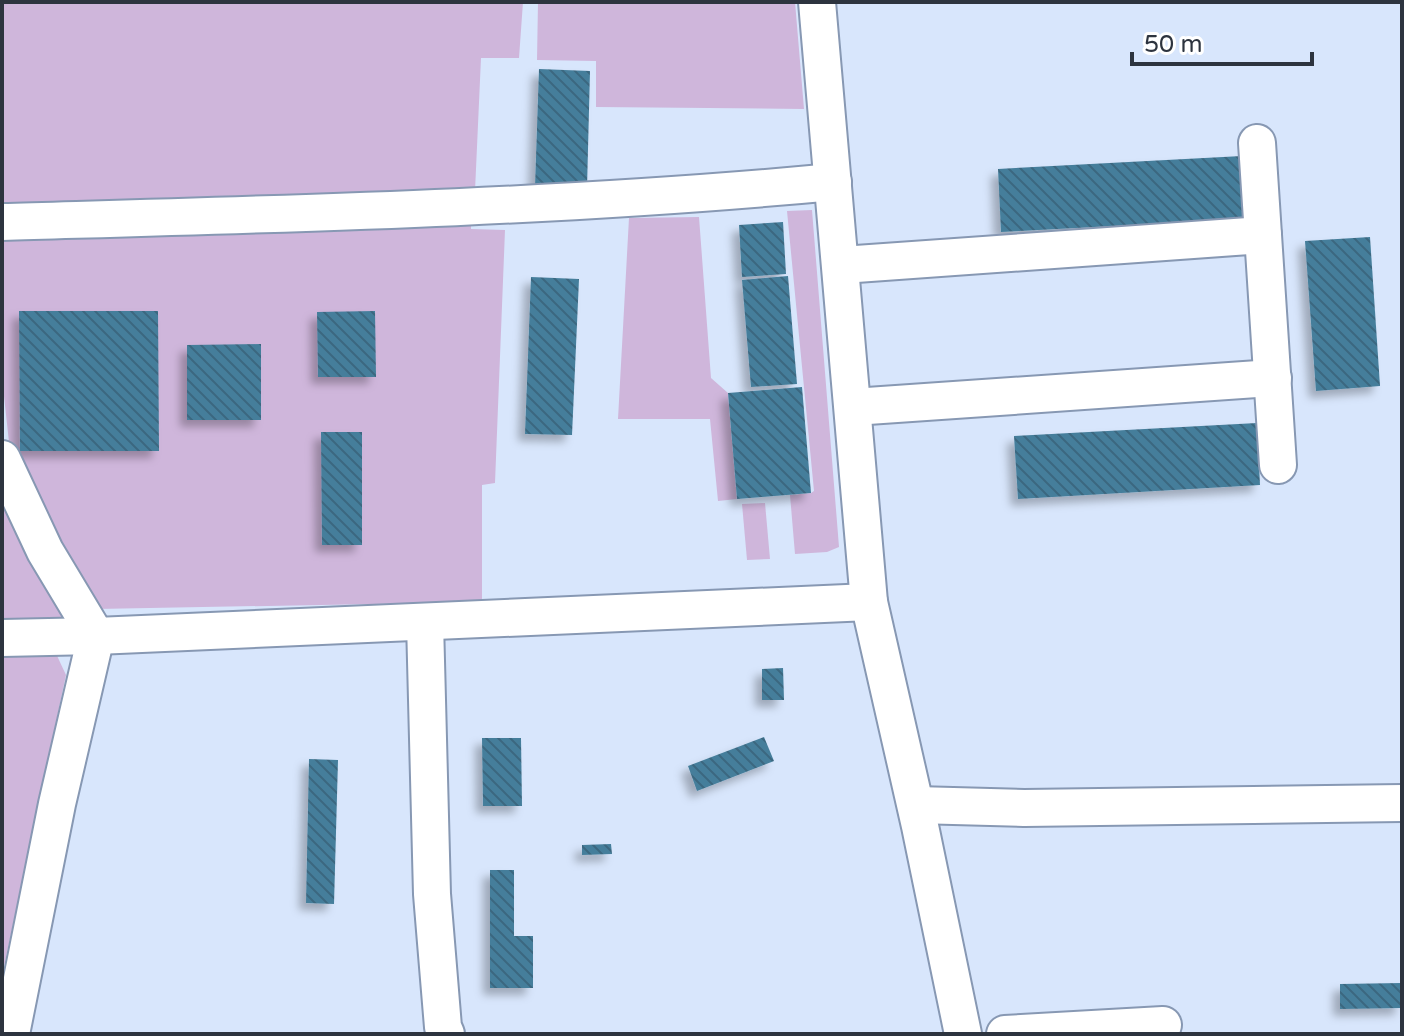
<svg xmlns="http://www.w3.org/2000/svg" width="1404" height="1036" font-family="'Varela Round',sans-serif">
<defs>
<pattern id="building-back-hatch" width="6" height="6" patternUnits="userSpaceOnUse" patternTransform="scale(2)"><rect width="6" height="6" fill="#457e9b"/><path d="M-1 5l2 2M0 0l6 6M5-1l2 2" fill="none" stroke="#3a6880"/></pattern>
<filter id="shadow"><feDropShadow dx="-7" dy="7" stdDeviation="4" flood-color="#0004"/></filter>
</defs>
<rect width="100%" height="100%" fill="#eaf1fd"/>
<rect fill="#d8e6fc" x="2" y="2" width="1400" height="1032"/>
<g fill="#cfb6db">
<path d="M2,2h521l-4,56h-38l-6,133 -473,14z"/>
<path d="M538,2h257l9,107 -208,-2v-46l-59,-1z"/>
<path d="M812,210l27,337 -12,5 -32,2 -5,-59 21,-2 3,-2 -27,-280z"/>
<path d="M471,217v12l34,1 -10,253 -13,2v117l-386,7 -38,-64 -49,-103 -7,-64v-143z"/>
<path d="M699,217l12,161 17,15 9,106 -19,2 -8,-82h-92l11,-201z"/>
<path d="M2,490l68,130 -68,1z"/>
<path d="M765,503l5,56 -23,1 -5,-56z"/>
<path d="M52,645l14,30 -64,301v-329z"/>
</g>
<g fill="url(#building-back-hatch)" filter="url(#shadow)">
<path d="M539,69l51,2 -3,117 -52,-1z"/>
<path d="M1242,156l4,63 -245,13 -3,-63z"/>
<path d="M783,222l3,52 -44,3 -3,-52z"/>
<path d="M1370,237l10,149 -64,5 -11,-150z"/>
<path d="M788,276l9,108 -46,3 -9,-107z"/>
<path d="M531,277l48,2 -7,156 -47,-1z"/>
<path d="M19,311h139l1,140h-139z"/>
<path d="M375,311l1,66h-58l-1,-65z"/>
<path d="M261,344v76h-74v-75z"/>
<path d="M802,387l9,106 -74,6 -9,-106z"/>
<path d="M1257,423l3,62 -242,14 -4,-63z"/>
<path d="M321,432h41v113h-40z"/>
<path d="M783,668l1,32h-22v-31z"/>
<path d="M764,737l10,24 -77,30 -9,-25z"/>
<path d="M482,738h39l1,68h-39z"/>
<path d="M309,759l29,1 -4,144 -28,-1z"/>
<path d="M611,844l1,10 -30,1v-10z"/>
<path d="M490,870h24v66h19v52h-43z"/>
<path d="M1402,983v25l-62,1v-25z"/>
</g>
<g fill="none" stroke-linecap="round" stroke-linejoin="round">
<defs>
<g id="minor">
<path d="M817,2l52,600 51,224 43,208"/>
<path d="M1257,143l21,322"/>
<path d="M2,222c278,-8 555,-14 831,-40"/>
<path d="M842,265l421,-30"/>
<path d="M853,407l420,-29"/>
<path d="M2,459l43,92 51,85 -39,168 -46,230"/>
<path d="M425,622l7,272 11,133 3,7"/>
<path d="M2,638l94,-2 773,-34"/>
<path d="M916,805l108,3 378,-5"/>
<path d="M1005,1034l158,-9"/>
</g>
</defs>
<use href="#minor" stroke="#8798b3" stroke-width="40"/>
<use href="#minor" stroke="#fff" stroke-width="36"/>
</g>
<rect width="1404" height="1036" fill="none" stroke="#2d343f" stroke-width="8"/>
<path d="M1132 52v12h180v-12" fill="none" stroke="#2d343f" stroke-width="4"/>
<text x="1144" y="52" font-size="24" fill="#2d343f" stroke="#ffffff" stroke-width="6" paint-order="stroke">50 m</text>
</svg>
